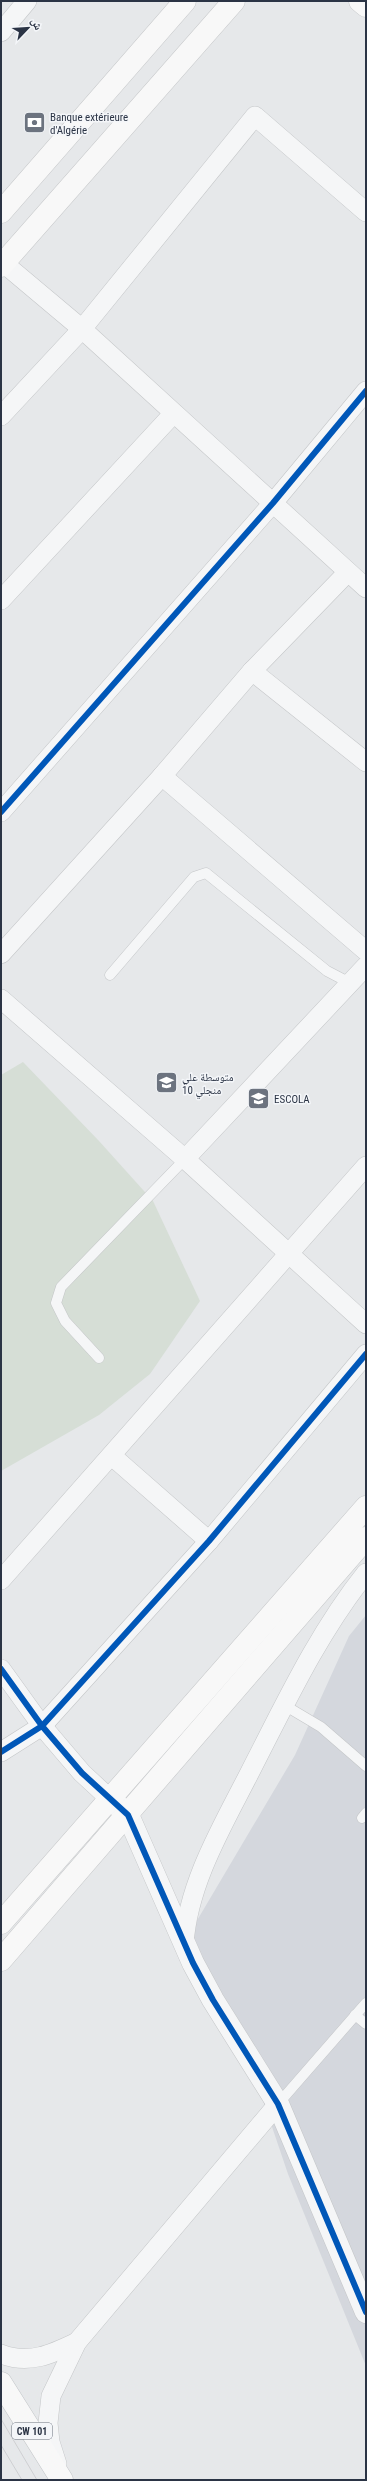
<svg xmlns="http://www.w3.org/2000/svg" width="367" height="2481" font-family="'Roboto Condensed','Noto Naskh Arabic',sans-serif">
<rect width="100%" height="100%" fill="#e6e8ea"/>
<path fill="#d4d7dd" d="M366,1615v751l-78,-192 -39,-115 -60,-125 106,-179 54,-119z"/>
<path fill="#d6ded6" d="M23,1062l76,79 54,60 47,100 -50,73 -51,41 -98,56v-396z"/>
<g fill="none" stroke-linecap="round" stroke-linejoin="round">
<defs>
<g id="service">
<path d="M110,975l84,-98 12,-4 121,98 23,12"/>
<path d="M99,1358l-34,-37 -9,-18 5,-16 124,-128"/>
<path d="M284,1705l37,22 45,39"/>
<path d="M362,1818l4,-5"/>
<path d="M355,2015l11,9"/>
<path d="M278,2104l88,-101"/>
</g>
<g id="minor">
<path d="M1,32l26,-31"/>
<path d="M1,261l81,68 284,259"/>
<path d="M1,416l81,-87 173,-213 111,96"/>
<path d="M1,600l172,-186"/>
<path d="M252,671l114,91"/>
<path d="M162,776l204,175"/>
<path d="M1,812l272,-309 93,-112"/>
<path d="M1,954l161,-178 90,-105 95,-98"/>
<path d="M1,999l184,160 181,165"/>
<path d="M185,1159l181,-193"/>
<path d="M112,1456l97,85"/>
<path d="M1,1580l365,-414"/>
<path d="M1,1669l41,57 167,-185 157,-187"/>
<path d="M1,1752l41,-26 40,47 27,25"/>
<path d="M184,1944c4,-61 39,-119 66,-172 35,-68 68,-139 116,-199"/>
<path d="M1,2354c28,11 51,0 76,-12"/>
<path d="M57,2464l-7,-22 -2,-19 3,-27 26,-54 201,-238"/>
</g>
<path id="tertiary" d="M115,1803l13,12 65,148 20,37 65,104 88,208"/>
<g id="secondary">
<path d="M360,1l6,5"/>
<path d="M1,212l184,-211"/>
<path d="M1,266l233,-265"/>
<path d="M1,1923l365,-416"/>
<path d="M1,1960l365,-422"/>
</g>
<path id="primary" d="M1,2383l61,97"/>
</defs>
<use href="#service" stroke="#c4c6c8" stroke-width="11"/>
<use href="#minor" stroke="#c4c6c8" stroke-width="20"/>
<use href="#tertiary" stroke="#c4c6c8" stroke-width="23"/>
<use href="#secondary" stroke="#c4c6c8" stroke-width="23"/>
<use href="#primary" stroke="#c2c5c8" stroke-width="23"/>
<use href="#service" stroke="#f5f6f7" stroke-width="10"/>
<use href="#minor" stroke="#f5f6f7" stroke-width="19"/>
<use href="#tertiary" stroke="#f5f6f7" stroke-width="22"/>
<use href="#secondary" stroke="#f8f8f8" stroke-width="22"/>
<use href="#primary" stroke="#f8f8f8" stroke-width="22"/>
<g stroke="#cecfd2" stroke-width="1">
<path d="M1,2419l36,61"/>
<path d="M1,2445l21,35"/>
</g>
<defs>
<g id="cycleway">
<path d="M1,812l272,-309 93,-112"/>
<path d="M1,1669l41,57 167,-185 157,-187"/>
<path d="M1,1752l41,-26 40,47 46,42 65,148 20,37 65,104 88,208"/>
</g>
</defs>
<use href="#cycleway" stroke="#f4f6f9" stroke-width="8"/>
<use href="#cycleway" stroke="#0057b8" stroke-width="6"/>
</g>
<defs>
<symbol id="bank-square" viewBox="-11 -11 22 22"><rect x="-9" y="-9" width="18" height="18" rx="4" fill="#6c737f" stroke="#f4f6f9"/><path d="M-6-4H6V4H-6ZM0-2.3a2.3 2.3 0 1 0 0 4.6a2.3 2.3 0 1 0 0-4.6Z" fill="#fff"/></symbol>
<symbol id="school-square" viewBox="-11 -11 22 22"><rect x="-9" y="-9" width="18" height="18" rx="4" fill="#6c737f" stroke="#f4f6f9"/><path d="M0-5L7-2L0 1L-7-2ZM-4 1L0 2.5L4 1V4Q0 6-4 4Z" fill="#fff"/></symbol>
</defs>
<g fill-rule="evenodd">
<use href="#bank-square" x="22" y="110" width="25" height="25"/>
<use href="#school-square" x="154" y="1070" width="25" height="25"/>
<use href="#school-square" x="246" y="1086" width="25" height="25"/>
</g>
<g text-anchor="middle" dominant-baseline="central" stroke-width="3" stroke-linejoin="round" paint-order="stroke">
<rect fill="#f4f6f9" stroke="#676e7b" stroke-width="1" x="12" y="2423" width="40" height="16" rx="3"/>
<g font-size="10" font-weight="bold" fill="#2b3445">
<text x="32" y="2431">CW 101</text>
</g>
<g font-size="11" fill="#2b3445" stroke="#f4f6f9" text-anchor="start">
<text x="50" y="117">Banque extérieure<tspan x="50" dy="13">d'Algérie</tspan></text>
<text x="182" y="1077">متوسطة علي<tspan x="182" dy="13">منجلي 10</tspan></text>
<text x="274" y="1099">ESCOLA</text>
</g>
</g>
<rect width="367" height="2481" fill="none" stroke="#2b3445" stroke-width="4"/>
<g transform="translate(28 28) rotate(65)" stroke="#f4f6f9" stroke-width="3" paint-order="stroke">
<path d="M0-3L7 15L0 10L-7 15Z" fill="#2b3445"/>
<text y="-6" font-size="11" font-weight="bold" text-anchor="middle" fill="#2b3445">ش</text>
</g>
</svg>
